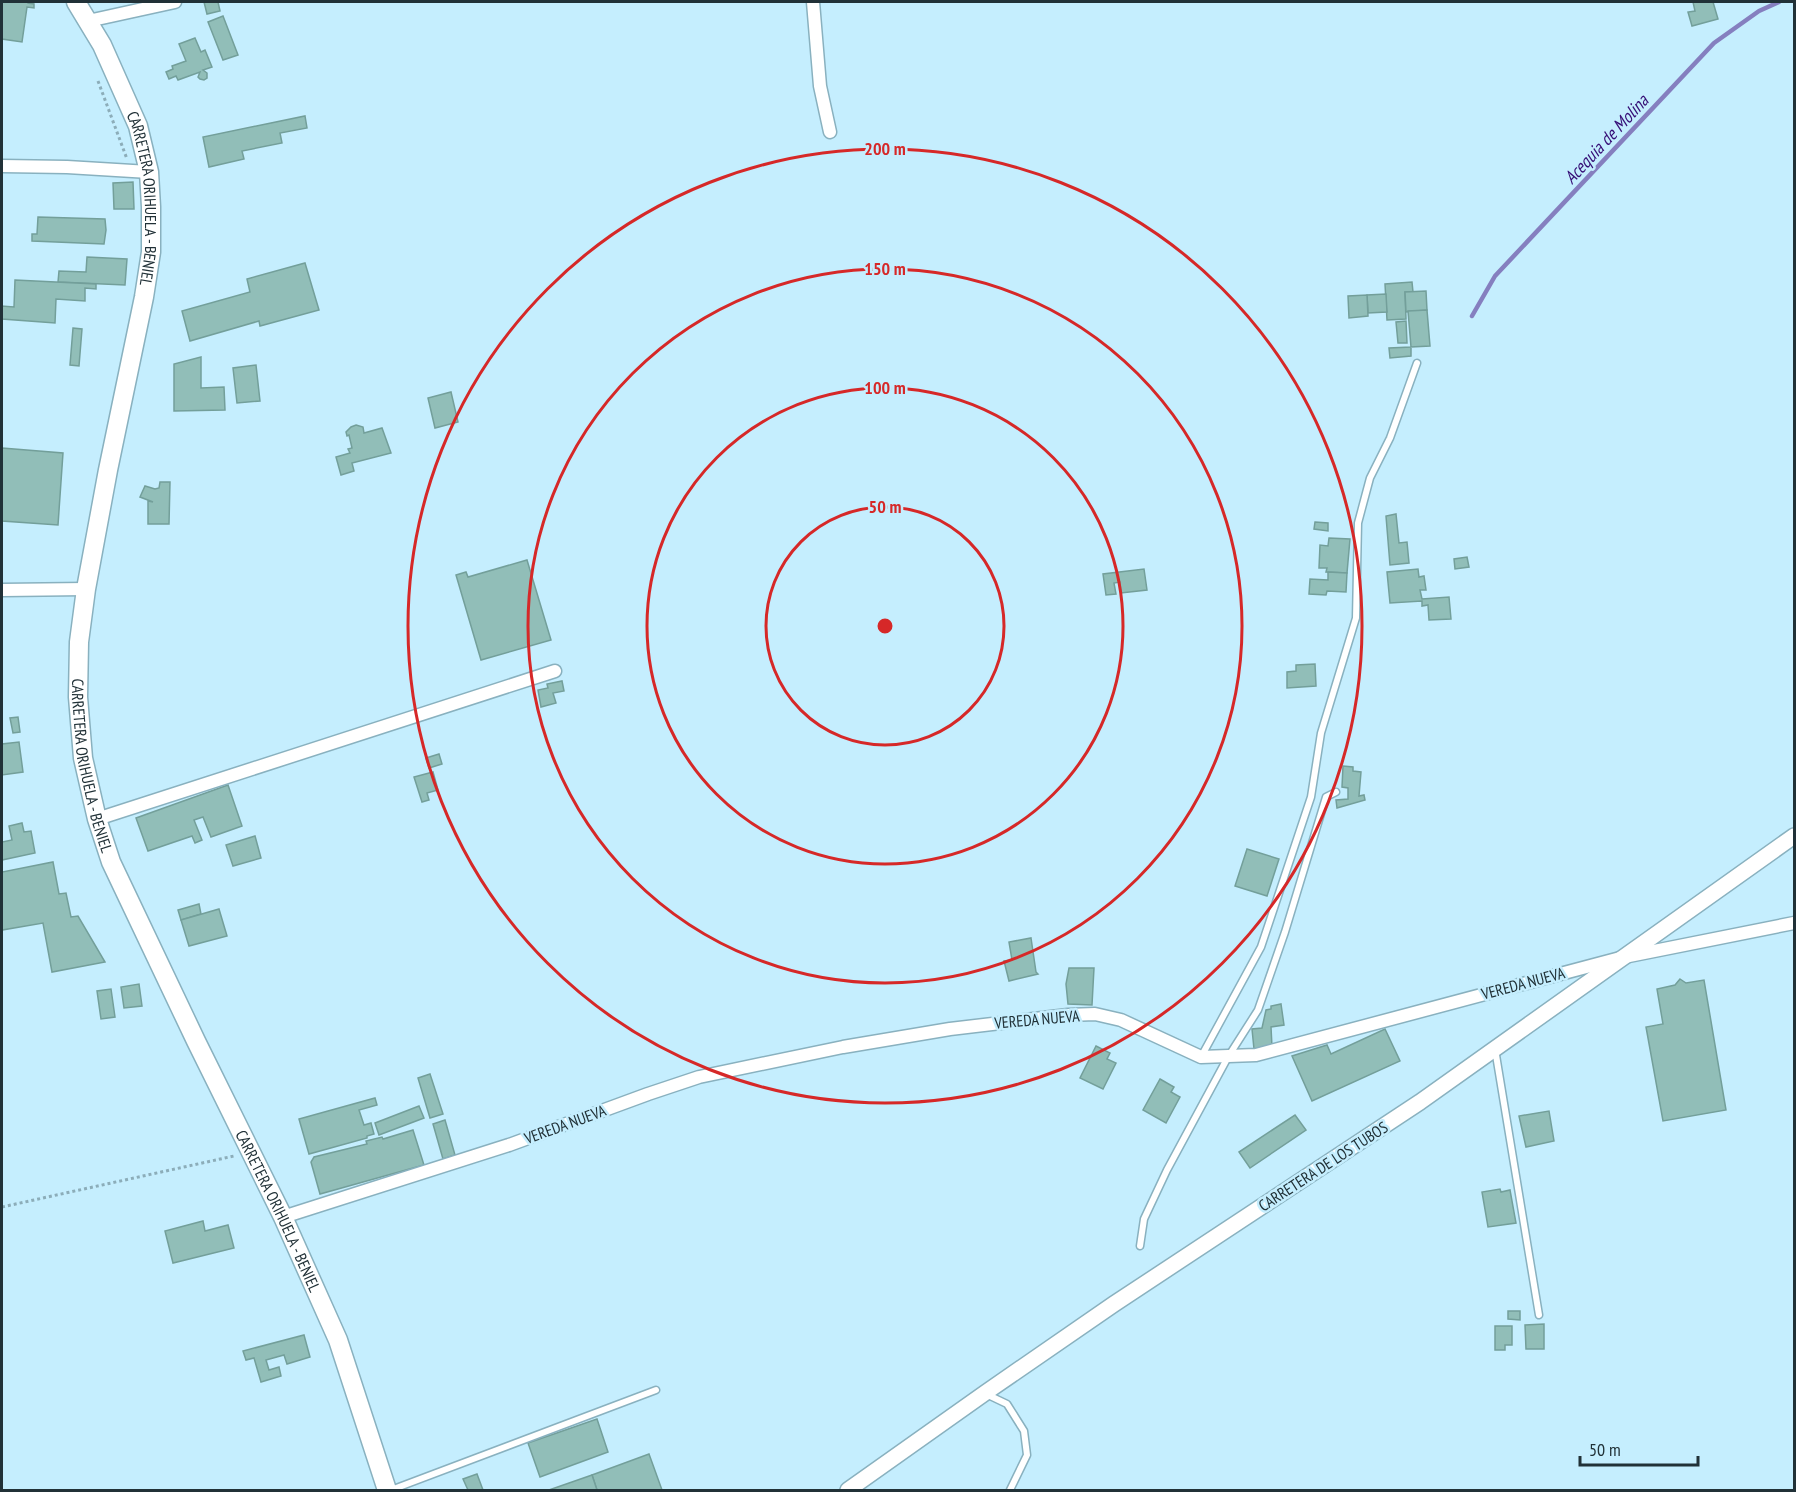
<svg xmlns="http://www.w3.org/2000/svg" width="1796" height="1492" font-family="'PT Sans Narrow',sans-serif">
<rect width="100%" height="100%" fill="#c5eefe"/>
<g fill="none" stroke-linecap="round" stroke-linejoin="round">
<path stroke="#857fbf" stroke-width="4.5" d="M1472,316l23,-40 219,-233 45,-32 20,-9"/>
</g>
<g fill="#91beb8" stroke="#739f9a" stroke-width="1.5">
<path d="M2,2h26v1l6,1v4l-7,-1 -5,35 -20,-3z"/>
<path d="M204,2h14l2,9 -13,3z"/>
<path d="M1693,2h20l5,17 -26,7 -4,-14 7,-1z"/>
<path d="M223,16l15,39 -15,5 -15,-38z"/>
<path d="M195,38l6,14 4,-2 7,17 -9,3 4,3v5l-3,2 -4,-1 -2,-2 2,-5 -22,8 -2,-4 -7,3 -3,-7 7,-3 -1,-3 14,-5 -7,-17z"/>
<path d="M305,116l2,12 -27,5 2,10 -40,8 2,8 -35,8 -6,-30z"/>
<path d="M133,182l1,27h-20l-1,-26z"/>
<path d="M38,217l67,2 1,11 -2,14 -72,-3v-7h5z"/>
<path d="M87,257l40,2 -2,26 -67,-3 1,-11 27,1z"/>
<path d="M305,263l14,47 -59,16 -1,-5 -69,20 -8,-30 68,-19 -3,-13z"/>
<path d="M15,280l81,4v5l-11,-1v13l-29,-2 -1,24 -53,-4v-13l12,1z"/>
<path d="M1412,282l1,10h-8l1,27 -19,1 -2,-36z"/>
<path d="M1426,291l1,19 -21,2 -1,-20z"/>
<path d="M1386,294l1,18 -19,1 -1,-18z"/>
<path d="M1367,295l1,21 -19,2 -1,-22z"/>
<path d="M1427,310l3,36 -19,1v9l-21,2 -1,-10 22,-1 -3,-36z"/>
<path d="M1406,321l1,22h-9l-2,-21z"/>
<path d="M73,328l9,1 -3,37 -9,-1z"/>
<path d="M201,357v31l23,-1 1,23 -51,1v-47z"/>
<path d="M256,365l4,36 -23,2 -4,-35z"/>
<path d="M451,392l7,30 -23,6 -7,-30z"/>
<path d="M356,425l7,2 1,6 18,-5 9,25 -39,10 2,8 -13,4 -5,-18 14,-4 -2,-4 4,-1 -3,-13 -2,1 -1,-4 5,-5z"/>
<path d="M2,448l61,5 -5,72 -56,-4z"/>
<path d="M160,482h10l-1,42h-21v-23l5,1 -13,-5 5,-11 10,3 4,-1z"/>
<path d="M1396,514l3,29 8,-1 2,21 -19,2 -4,-49z"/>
<path d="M1315,522l13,1v8l-14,-2z"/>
<path d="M1329,538l21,1 -3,34 -21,-1 1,-4h-8l1,-23 8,1z"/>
<path d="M1467,557l2,10 -14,2 -1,-10z"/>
<path d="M527,560l24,80 -70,20 -25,-85 10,-3 2,5z"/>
<path d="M1144,569l3,21 -26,3 -1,-11 -6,1 2,11 -10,1 -3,-21z"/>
<path d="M1418,569l1,8 5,-1 2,14h-6l2,9 27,-2 2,22 -22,1 -1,-15 -6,1v-5l-32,2 -3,-31z"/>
<path d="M1328,572l19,1 -1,19 -19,-1 -1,4 -17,-1 1,-15 18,1z"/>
<path d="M1315,664l1,22 -29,2v-16l9,-1v-6z"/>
<path d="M562,681l2,10 -11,2 3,10 -15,4 -3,-17 10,-2 -1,-4z"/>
<path d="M18,717l2,15 -7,1 -3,-15z"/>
<path d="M19,742l4,30 -21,3v-31z"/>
<path d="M439,754l3,10 -13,4 -3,-10z"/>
<path d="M1343,766l10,1v4l8,1 -2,24 5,-1 1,5 -28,8 -1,-8 12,-1v-11l-6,-1z"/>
<path d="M433,772l5,18 -11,3 2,7 -7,2 -8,-25z"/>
<path d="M228,785l14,41 -31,11 -8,-20 -9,3 8,20 -7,3 -3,-7 -44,15 -12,-33z"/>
<path d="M22,823l2,9 7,-1 4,22 -33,7v-18l10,-2 -3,-14z"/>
<path d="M255,836l6,22 -28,8 -7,-21z"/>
<path d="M1247,849l32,10 -12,37 -32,-10z"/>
<path d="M53,862l6,32 7,-1 5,24 7,-1 27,46 -53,10 -9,-49 -41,7v-58z"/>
<path d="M199,904l2,10 -20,6 -3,-10z"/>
<path d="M219,909l8,27 -38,10 -8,-26z"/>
<path d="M1031,938l5,34 2,2 -29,7 -5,-20 8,-1 -3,-18z"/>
<path d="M1069,968h25l-2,37 -24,-1 -2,-20z"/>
<path d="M1680,979l6,4 18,-3 22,130 -63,11 -17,-94 17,-3 -6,-35 18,-4z"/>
<path d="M139,984l3,22 -18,2 -3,-21z"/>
<path d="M111,989l4,28 -14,2 -4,-28z"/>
<path d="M1281,1004l3,21 -13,2 1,20 -18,2 -2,-20 10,-1 4,-18 5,-1v-3z"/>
<path d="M1385,1029l15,32 -88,40 -20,-45 35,-11 4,9z"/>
<path d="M1096,1046l14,7 -3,6 9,4 -13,26 -23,-11z"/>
<path d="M430,1074l13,40 -13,4 -12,-40z"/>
<path d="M1160,1079l14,8 -3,5 9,5 -14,26 -23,-13z"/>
<path d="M375,1098l2,7 -18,5 5,15 7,-2 3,11 -7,2v2l-58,16 -10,-35z"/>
<path d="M419,1106l5,12 -45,17 -4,-12z"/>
<path d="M1549,1111l5,30 -28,6 -7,-31z"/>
<path d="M1295,1115l11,15 -56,38 -11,-16z"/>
<path d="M445,1120l10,35 -12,4 -10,-35z"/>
<path d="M413,1130l11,35 -104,29 -9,-32 3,-5 53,-13 -1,-3 16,-4 1,2z"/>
<path d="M1500,1189l1,3 9,-2 6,33 -28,4 -6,-35z"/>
<path d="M203,1221l2,10 23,-6 6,23 -61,15 -8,-32z"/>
<path d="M1508,1311h12v9l-12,-1z"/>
<path d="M1544,1324v25h-18l-1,-24z"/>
<path d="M1495,1326h17v19h-7v5h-10z"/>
<path d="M304,1335l6,22 -23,7 -3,-9 -18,5 3,10 10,-3 2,9 -20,6 -7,-24 -8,2 -3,-9z"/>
<path d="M597,1419l11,33 -68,25 -12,-34z"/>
<path d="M649,1454l13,36h-65l-5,-15z"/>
<path d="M477,1474l6,16h-15l-5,-11z"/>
<path d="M592,1475l5,15h-48z"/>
</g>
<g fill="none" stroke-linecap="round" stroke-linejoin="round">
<defs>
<g id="service">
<path d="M1495,1049l44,266"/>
<path d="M1201,1057l60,-110 50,-150 10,-64 35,-115 2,-95 12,-45 20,-40 27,-75"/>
<path d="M1140,1246l4,-27 23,-49 61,-113 30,-47 27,-78 41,-135 10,-5"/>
<path d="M986,1394l21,10 17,27 3,24 -17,35"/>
<path d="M391,1490l265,-100"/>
</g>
<g id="minor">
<path d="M813,2l7,84 10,46"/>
<path d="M88,21l87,-19"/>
<path d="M2,166l65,1 82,5"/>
<path d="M2,590l84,-1"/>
<path d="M97,819l458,-148"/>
<path d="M283,1217l226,-72 139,-51 51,-17 144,-30 107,-18 118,-14 27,-1 26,6 80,37 55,-2 368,-98 170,-34"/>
</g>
<path id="tertiary" d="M848,1490l137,-97 129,-89 306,-202 374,-266"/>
<g id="secondary">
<path id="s1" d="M76,2l26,43 36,81 11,46 2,35v45l-7,45 -36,173 -22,119 -7,53 -1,55 5,61 14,61 14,43 85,179 87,176 55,123 49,150"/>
</g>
</defs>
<use href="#service" stroke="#89b1bf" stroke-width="9"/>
<use href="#minor" stroke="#89b1bf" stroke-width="15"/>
<use href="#tertiary" stroke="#89b1bf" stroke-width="18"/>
<use href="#secondary" stroke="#89b1bf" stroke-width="21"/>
<g stroke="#8cadb9" stroke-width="3" stroke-dasharray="3 3" stroke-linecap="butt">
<path d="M98,81l29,78"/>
<path d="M2,1207l232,-51"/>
</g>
<use href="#service" stroke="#fff" stroke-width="6"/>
<use href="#minor" stroke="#fff" stroke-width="12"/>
<use href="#tertiary" stroke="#fff" stroke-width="15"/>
<use href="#secondary" stroke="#fff" stroke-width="18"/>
</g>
<g fill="none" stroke="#d62828" stroke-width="3">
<circle cx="885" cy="626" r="119"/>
<circle cx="885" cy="626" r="238"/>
<circle cx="885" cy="626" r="357"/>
<circle cx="885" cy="626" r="477"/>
</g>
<g text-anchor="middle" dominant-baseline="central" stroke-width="5" stroke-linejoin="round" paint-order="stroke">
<g font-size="16" fill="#213137" stroke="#c5eefe">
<text stroke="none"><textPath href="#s1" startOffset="212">CARRETERA ORIHUELA - BENIEL</textPath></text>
<text stroke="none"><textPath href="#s1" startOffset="788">CARRETERA ORIHUELA - BENIEL</textPath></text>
<text transform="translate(1523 983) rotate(-15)">VEREDA NUEVA</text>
<text transform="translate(1037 1019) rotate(-5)">VEREDA NUEVA</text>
<text transform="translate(565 1124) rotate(-20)">VEREDA NUEVA</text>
<text transform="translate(1323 1166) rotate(-33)">CARRETERA DE LOS TUBOS</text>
<text stroke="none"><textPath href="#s1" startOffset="1274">CARRETERA ORIHUELA - BENIEL</textPath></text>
</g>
<g font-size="18" font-style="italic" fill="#360e76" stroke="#c5eefe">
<text transform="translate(1606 139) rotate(-47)">Acequia de Molina</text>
</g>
</g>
<circle cx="885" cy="626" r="9" fill="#d62828" stroke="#c5eefe" stroke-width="3"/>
<g font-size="18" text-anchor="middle" font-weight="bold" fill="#d62828" stroke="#c5eefe" stroke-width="5" stroke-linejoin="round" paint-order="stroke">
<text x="885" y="155">200 m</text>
<text x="885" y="275">150 m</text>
<text x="885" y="394">100 m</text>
<text x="885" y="513">50 m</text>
</g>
<rect width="1796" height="1492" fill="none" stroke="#213137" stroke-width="6"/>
<path d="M1580 1456v9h118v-9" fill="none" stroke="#213137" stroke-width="3"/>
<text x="1589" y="1456" font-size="18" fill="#213137" stroke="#c5eefe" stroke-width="4.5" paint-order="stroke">50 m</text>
</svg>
